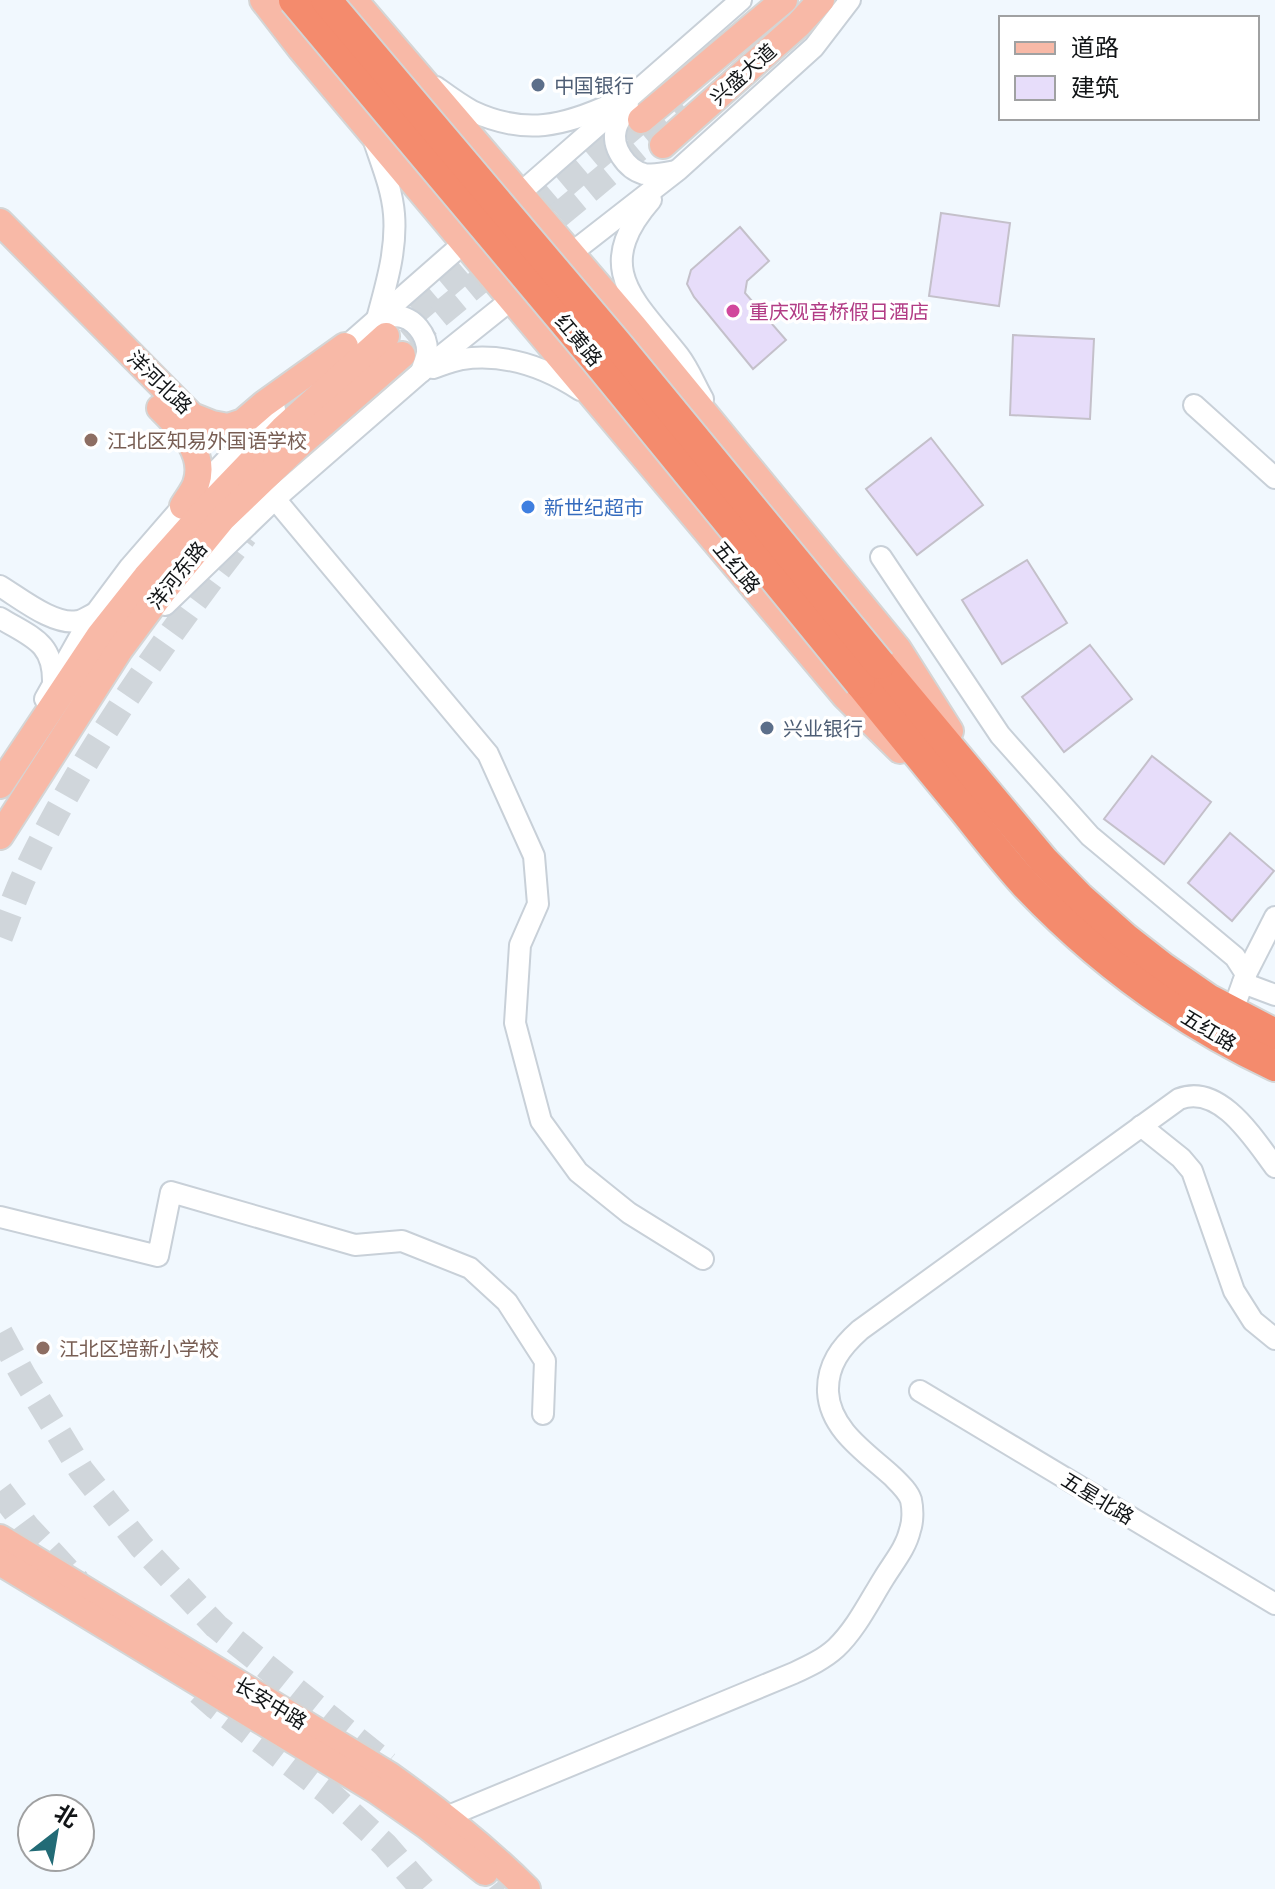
<svg xmlns="http://www.w3.org/2000/svg" width="1275" height="1889" font-family="'IBM Plex Sans','Noto Sans SC',sans-serif">
<rect width="100%" height="100%" fill="#f1f8fe"/>
<g fill="#e7ddfa" stroke="#c4c0ca" stroke-width="2">
<path d="M941,213l69,10 -11,83 -70,-10z"/>
<path d="M740,227l29,34 -22,20 -2,12 41,47 -33,29 -59,-72 -7,-13 4,-14z"/>
<path d="M1013,335l81,4 -4,80 -80,-4z"/>
<path d="M931,438l52,67 -66,50 -51,-66z"/>
<path d="M1027,560l40,63 -65,41 -40,-64z"/>
<path d="M1090,645l42,54 -68,53 -42,-55z"/>
<path d="M1152,756l59,46 -47,62 -60,-45z"/>
<path d="M1230,833l44,38 -42,50 -44,-38z"/>
</g>
<g fill="none" stroke-linecap="round" stroke-linejoin="round">
<g stroke="#d0d6db" stroke-width="26" stroke-dasharray="26 13" stroke-linecap="butt">
<path d="M415,312l226,-192"/>
<path d="M382,369l15,-19 289,-241"/>
<path d="M287,483l52,-63"/>
<path d="M10,800l43,-73"/>
<path d="M0,937c9,-23 17,-47 28,-69 58,-120 136,-228 217,-333"/>
<path d="M0,1333l23,42 58,95 60,76 75,80 171,138"/>
<path d="M0,1491l27,36 51,55"/>
<path d="M199,1692l17,15 114,87 55,51 38,44"/>
<path d="M474,1851l30,38"/>
</g>
<defs>
<g id="minor">
<path d="M436,87c11,8 23,17 36,24 53,25 92,15 142,-8"/>
<path d="M628,106c-4,7 -10,15 -12,23 -5,18 10,40 28,45 11,2 22,-1 32,-3"/>
<path d="M374,141c8,24 18,48 20,73 3,36 -8,71 -17,105 6,-1 13,-3 19,-3 18,1 32,19 31,37 -1,6 -4,13 -6,19"/>
<path d="M651,200c-60,69 -16,100 28,156 10,13 16,29 24,43"/>
<path d="M509,203l232,-203"/>
<path d="M560,262l118,-92 136,-123 36,-47"/>
<path d="M335,356l138,-121"/>
<path d="M433,368c9,-3 19,-7 29,-9 43,-6 83,8 118,31"/>
<path d="M1194,405l81,73"/>
<path d="M275,499l213,255 46,102 4,48 -18,41 -5,78 26,98 37,51 51,41 74,46"/>
<path d="M881,557l119,178 90,101 145,121 11,17 -14,39"/>
<path d="M0,586c20,12 54,40 78,35 6,-1 12,-6 18,-8"/>
<path d="M165,605l110,-106 146,-127 101,-81"/>
<path d="M0,618c31,19 54,24 53,65"/>
<path d="M45,699l41,-73 44,-59 53,-61 92,-97"/>
<path d="M1246,974l29,-57"/>
<path d="M1243,983l32,12"/>
<path d="M1141,1126l40,32 11,13 42,120 19,30 22,18"/>
<path d="M0,1217l158,39 13,-64 184,53 47,-4 68,27 37,34 38,59 -2,53"/>
<path d="M920,1391l355,213"/>
<path d="M434,1822l360,-149c15,-7 30,-14 42,-25 20,-19 33,-46 48,-70 9,-15 22,-30 26,-48 3,-8 3,-21 1,-30 -3,-9 -12,-17 -19,-24 -25,-23 -62,-46 -64,-84 -1,-27 13,-45 32,-62l319,-231c41,-16 75,40 96,68"/>
</g>
<g id="major">
<path d="M263,0l38,49 544,647 55,54"/>
<path d="M354,0l280,327 264,322 52,82"/>
<path d="M641,120l143,-120"/>
<path d="M663,145l136,-121 22,-24"/>
<path d="M0,222l192,194 20,8 16,3 15,-5 21,-18 81,-58"/>
<path d="M160,408c20,20 47,45 36,76 -3,8 -9,15 -13,22"/>
<path d="M0,785l100,-150 46,-58 64,-72 73,-76 103,-93"/>
<path d="M0,836l120,-187 43,-58 59,-72 78,-75 102,-89"/>
<path d="M0,1538l389,237c49,35 95,71 138,114"/>
<path d="M0,1562l377,229 50,35 58,46"/>
</g>
<g id="highway">
<path d="M880,664l164,197 36,37 45,40 37,29 46,32 67,35"/>
<path d="M860,683c35,43 69,85 104,127 20,25 40,51 62,75 71,75 156,137 249,181"/>
</g>
</defs>
<use href="#minor" stroke="#c8d0d8" stroke-width="24"/>
<use href="#major" stroke="#d4d5d5" stroke-width="30"/>
<use href="#highway" stroke="#d4d5d5" stroke-width="34"/>
<use href="#minor" stroke="#fff" stroke-width="20"/>
<use href="#major" stroke="#f8b9a7" stroke-width="26"/>
<use href="#highway" stroke="#f48b6d" stroke-width="30"/>
<defs>
<g id="highway-bridge">
<path d="M294,0l303,361 263,322"/>
<path d="M326,0l291,344 263,320"/>
</g>
</defs>
<use href="#highway-bridge" stroke="#d4d5d5" stroke-width="34" stroke-linecap="butt"/>
<use href="#highway-bridge" stroke="#f48b6d" stroke-width="30"/>
</g>
<g fill="#5c6f8a" stroke="#fff" stroke-width="3">
<circle cx="538" cy="85" r="8"/>
<circle cx="767" cy="728" r="8"/>
</g>
<circle fill="#d1479c" stroke="#fff" stroke-width="3" cx="733" cy="311" r="8"/>
<g fill="#8d6e63" stroke="#fff" stroke-width="3">
<circle cx="91" cy="440" r="8"/>
<circle cx="43" cy="1348" r="8"/>
</g>
<circle fill="#3f7fe0" stroke="#fff" stroke-width="3" cx="528" cy="507" r="8"/>
<g text-anchor="middle" dominant-baseline="central" stroke-width="7" stroke-linejoin="round" paint-order="stroke">
<g font-size="20" fill="#121517" stroke="#fff">
<text transform="translate(743 74) rotate(-42)">兴盛大道</text>
<text transform="translate(579 340) rotate(50)">红黄路</text>
<text transform="translate(160 382) rotate(44)">洋河北路</text>
<text transform="translate(737 567) rotate(50)">五红路</text>
<text transform="translate(177 575) rotate(-51)">洋河东路</text>
<text transform="translate(1209 1030) rotate(31)">五红路</text>
<text transform="translate(1098 1498) rotate(31)">五星北路</text>
<text transform="translate(271 1703) rotate(31)">长安中路</text>
</g>
<g font-size="20" fill="#4e5e75" stroke="#fff" text-anchor="start">
<text x="554" y="85">中国银行</text>
<text x="783" y="728">兴业银行</text>
</g>
<g font-size="20" fill="#b23c85" stroke="#fff" text-anchor="start">
<text x="749" y="311">重庆观音桥假日酒店</text>
</g>
<g font-size="20" fill="#785e54" stroke="#fff" text-anchor="start">
<text x="107" y="440">江北区知易外国语学校</text>
<text x="59" y="1348">江北区培新小学校</text>
</g>
<g font-size="20" fill="#366cbe" stroke="#fff" text-anchor="start">
<text x="544" y="507">新世纪超市</text>
</g>
</g>
<rect x="999" y="16" width="260" height="104" fill="#ffffff" stroke="#a0a1a2" stroke-width="2"/>
<rect x="1015" y="42" width="40" height="12" fill="#f8b9a7" stroke="#a0a1a2" stroke-width="2"/>
<text x="1071" y="56" font-size="24" fill="#121517">道路</text>
<rect x="1015" y="76" width="40" height="24" fill="#e7ddfa" stroke="#a0a1a2" stroke-width="2"/>
<text x="1071" y="96" font-size="24" fill="#121517">建筑</text>
<g transform="translate(56 1833) rotate(31)"><circle r="38" fill="#ffffff" stroke="#a0a1a2" stroke-width="2"/>
<path d="M0-6L14 30L0 20L-14 30Z" fill="#226b76"/>
<text y="-12" font-size="22" font-weight="bold" text-anchor="middle" fill="#121517">北</text>
</g>
</svg>
